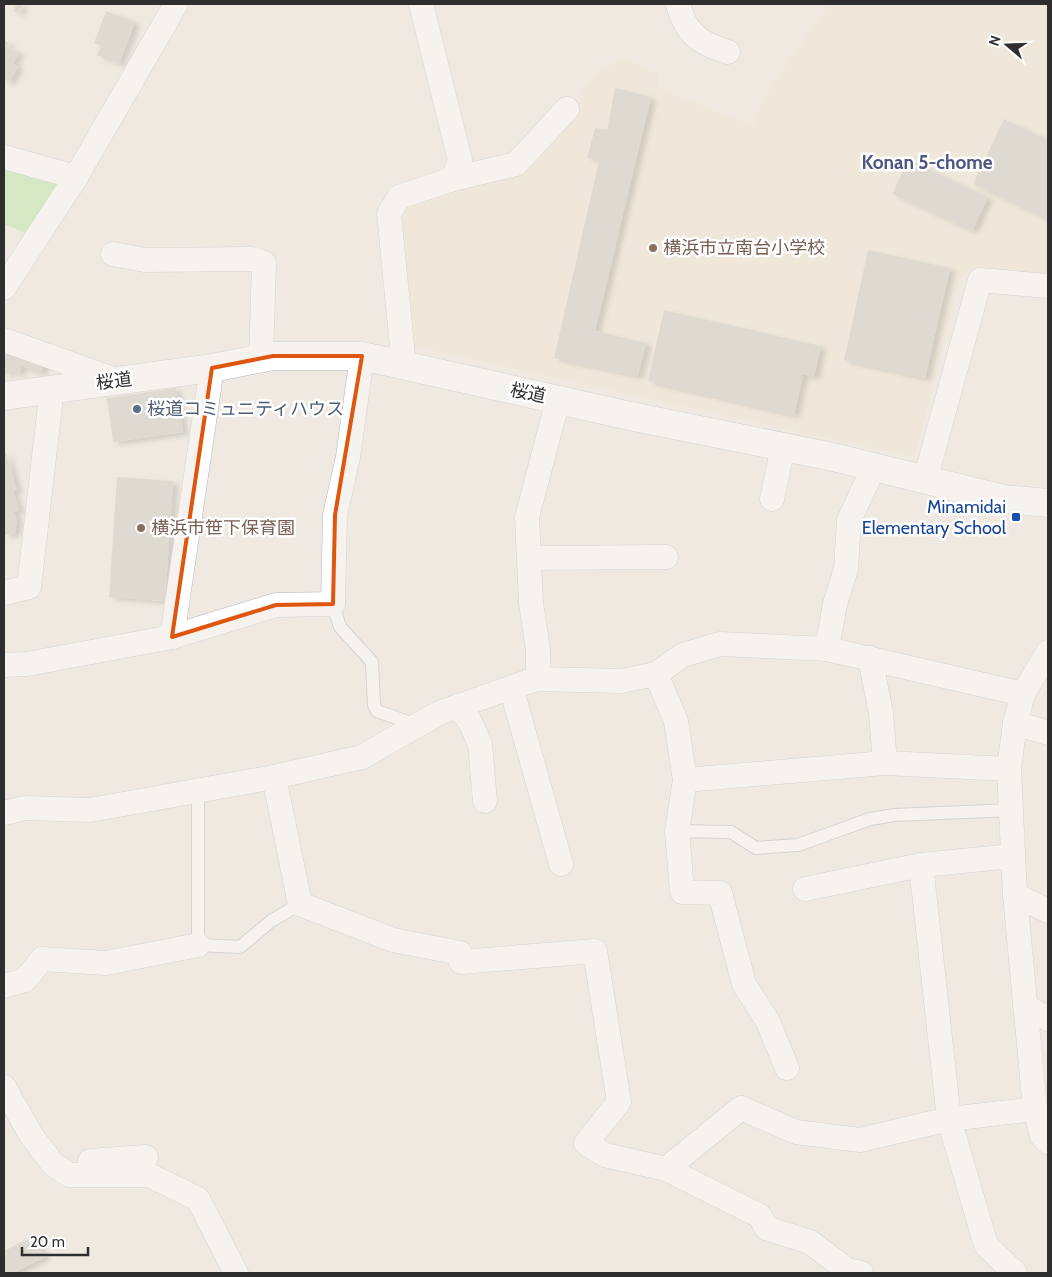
<svg xmlns="http://www.w3.org/2000/svg" width="1052" height="1277" font-family="Cabin,'Noto Sans JP',sans-serif">
<defs>
<filter id="shadow"><feDropShadow dx="5.5" dy="3" stdDeviation="2.5" flood-color="#0004"/></filter>
</defs>
<rect width="100%" height="100%" fill="#efe9e1"/>
<path fill="#f0e6d1" d="M829,4h219v274l-63,-7 -24,7 -46,180 -503,-112 -16,-125 7,-14 142,-56 26,-28 15,-40 37,-26 36,17 -2,13 96,38 9,-25z"/>
<path fill="#b6e59e" d="M4,169l56,15 -34,49 -22,-9z"/>
<g fill="#cbc7bf" filter="url(#shadow)">
<path d="M17,4h6l-5,9 -5,-2z"/>
<path d="M106,11l29,11 -16,42 -22,-9 4,-9 -7,-3z"/>
<path d="M4,40l5,3 -2,4 12,6 -6,11 5,2 -8,16 -5,-2 -1,3z"/>
<path d="M615,88l36,9 -56,234 51,12 -8,33 -84,-18 45,-197 -12,-3 8,-30 12,2z"/>
<path d="M1004,119l44,21v80l-75,-36z"/>
<path d="M908,160l80,37 -16,34 -80,-37z"/>
<path d="M868,250l82,18 -25,110 -81,-18z"/>
<path d="M664,310l157,36 -7,31 -11,-3 -9,41 -146,-34z"/>
<path d="M8,349l37,13 -4,11 -19,-7 -3,8 -9,-4 -1,4 -5,-1v-13z"/>
<path d="M176,388l7,44 -70,10 -6,-44z"/>
<path d="M4,453h2l11,37 -4,1 6,19 -5,2 3,8 -2,13 -11,2z"/>
<path d="M117,477l56,4 -8,120 -56,-4z"/>
<path d="M34,1236l11,21 -32,16h-9v-22z"/>
</g>
<g fill="none" stroke-linecap="round" stroke-linejoin="round">
<defs>
<g id="lane">
<path d="M333,604l7,23 32,35 2,43 3,6 42,15"/>
<path d="M198,790v155l42,2 31,-26 29,-17"/>
<path d="M677,831l54,1 25,16 42,-3 72,-26 25,-4 116,-5"/>
</g>
<g id="street">
<path d="M678,4c8,30 21,39 50,48"/>
<path d="M4,157l72,20"/>
<path d="M453,179l63,-15 51,-55"/>
<path d="M113,254l32,6 107,-1 12,4 -3,95"/>
<path d="M4,288l72,-111 100,-173"/>
<path d="M4,340l112,40"/>
<path d="M404,366l-15,-152 10,-17 54,-18 7,-19 -39,-156"/>
<path d="M925,480l55,-200 68,6"/>
<path d="M772,499l11,-52"/>
<path d="M529,558l137,-1"/>
<path d="M4,593l25,-6 23,-199"/>
<path d="M172,637l40,-269"/>
<path d="M827,649l8,-45 11,-35 3,-49 25,-53"/>
<path d="M1048,652l-25,42 -8,29 -6,46 6,126 20,214 7,27 6,6"/>
<path d="M870,658l11,55 4,50"/>
<path d="M4,665l23,-1 145,-27 104,-32 57,-1 2,-89 13,-58 14,-101"/>
<path d="M656,674l20,47 9,59 -8,51 5,61 38,1 24,91 24,38 19,46"/>
<path d="M538,679v-29l-7,-47 -4,-86 31,-117"/>
<path d="M511,687l50,177"/>
<path d="M458,706l12,16 10,22 5,57"/>
<path d="M1015,723l33,10"/>
<path d="M274,777l26,127 93,36 67,13 1,9 134,-11 24,151 -33,41 19,12 61,14 94,47 6,12 44,14 37,28 14,3"/>
<path d="M685,780l200,-17 124,6"/>
<path d="M4,813l21,-5 65,2 184,-33 88,-20 77,-44 82,-29 17,-5 83,2 35,-7 27,-19 37,-11 107,5 196,45"/>
<path d="M921,865l28,254 37,126 29,28"/>
<path d="M805,889l116,-24 92,-9"/>
<path d="M1015,895l33,16"/>
<path d="M4,986l21,-6 17,-21 64,4 92,-18"/>
<path d="M1025,1006l23,13"/>
<path d="M4,1087l27,48 22,29 16,11h80l49,24 38,74"/>
<path d="M90,1161l56,-4"/>
<path d="M666,1169l75,-61 55,24 64,8 89,-21 86,-10"/>
</g>
<path id="secondary" d="M4,396l208,-28 61,-12h89l268,60 203,41 171,42 44,4"/>
</defs>
<use href="#lane" stroke="#b4b7c1" stroke-width="14"/>
<use href="#street" stroke="#b4b7c1" stroke-width="25"/>
<use href="#secondary" stroke="#b4b7c1" stroke-width="29"/>
<use href="#lane" stroke="#fff" stroke-width="12"/>
<use href="#street" stroke="#fff" stroke-width="24"/>
<use href="#secondary" stroke="#fff" stroke-width="28"/>
</g>
<path d="M0 0H1052V1277H0ZM273,356h89l-27,159 -2,89 -57,1 -104,32 40,-269z" fill="#efe9e1" fill-opacity=".55" fill-rule="evenodd"/>
<path fill="none" stroke="#df570e" stroke-width="4" stroke-linejoin="round" d="M273,356h89l-27,159 -2,89 -57,1 -104,32 40,-269z"/>
<g fill="#8d6e63" stroke="#fff" stroke-width="2">
<circle cx="653" cy="248" r="5"/>
<circle cx="141" cy="528" r="5"/>
</g>
<circle fill="#5c6f8a" stroke="#fff" stroke-width="2" cx="137" cy="409" r="5"/>
<rect fill="#1a4fb4" stroke="#fff" stroke-width="2" x="1011" y="512" width="10" height="10" rx="2.5"/>
<g text-anchor="middle" dominant-baseline="central" stroke-width="5" stroke-linejoin="round" paint-order="stroke">
<g font-size="18" fill="#785e54" stroke="#fff" text-anchor="start">
<text x="663" y="248">横浜市立南台小学校</text>
<text x="151" y="528">横浜市笹下保育園</text>
</g>
<g font-size="18" fill="#2e2e2e" stroke="#fff">
<text transform="translate(114 381) rotate(-7)">桜道</text>
<text transform="translate(528 393) rotate(12)">桜道</text>
</g>
<g font-size="18" fill="#4e5e75" stroke="#fff" text-anchor="start">
<text x="147" y="409">桜道コミュニティハウス</text>
</g>
<g font-size="18" fill="#164399" stroke="#fff" text-anchor="end">
<text x="1006" y="507">Minamidai<tspan x="1006" dy="21">Elementary School</tspan></text>
</g>
<g font-size="19" font-weight="bold" fill="#4d5680" stroke="#fff">
<text x="927" y="162">Konan 5-chome</text>
</g>
</g>
<rect width="1052" height="1277" fill="none" stroke="#2e2e2e" stroke-width="10"/>
<g transform="translate(1007 45) rotate(289)" stroke="#ffffff" stroke-width="4" paint-order="stroke">
<path d="M0-4L9 19L0 12L-9 19Z" fill="#2e2e2e"/>
<text y="-8" font-size="14" font-weight="bold" text-anchor="middle" fill="#2e2e2e">N</text>
</g>
<path d="M22 1247v8h66v-8" fill="none" stroke="#2e2e2e" stroke-width="2.5"/>
<text x="30" y="1247" font-size="15" fill="#2e2e2e" stroke="#ffffff" stroke-width="4" paint-order="stroke">20 m</text>
</svg>
